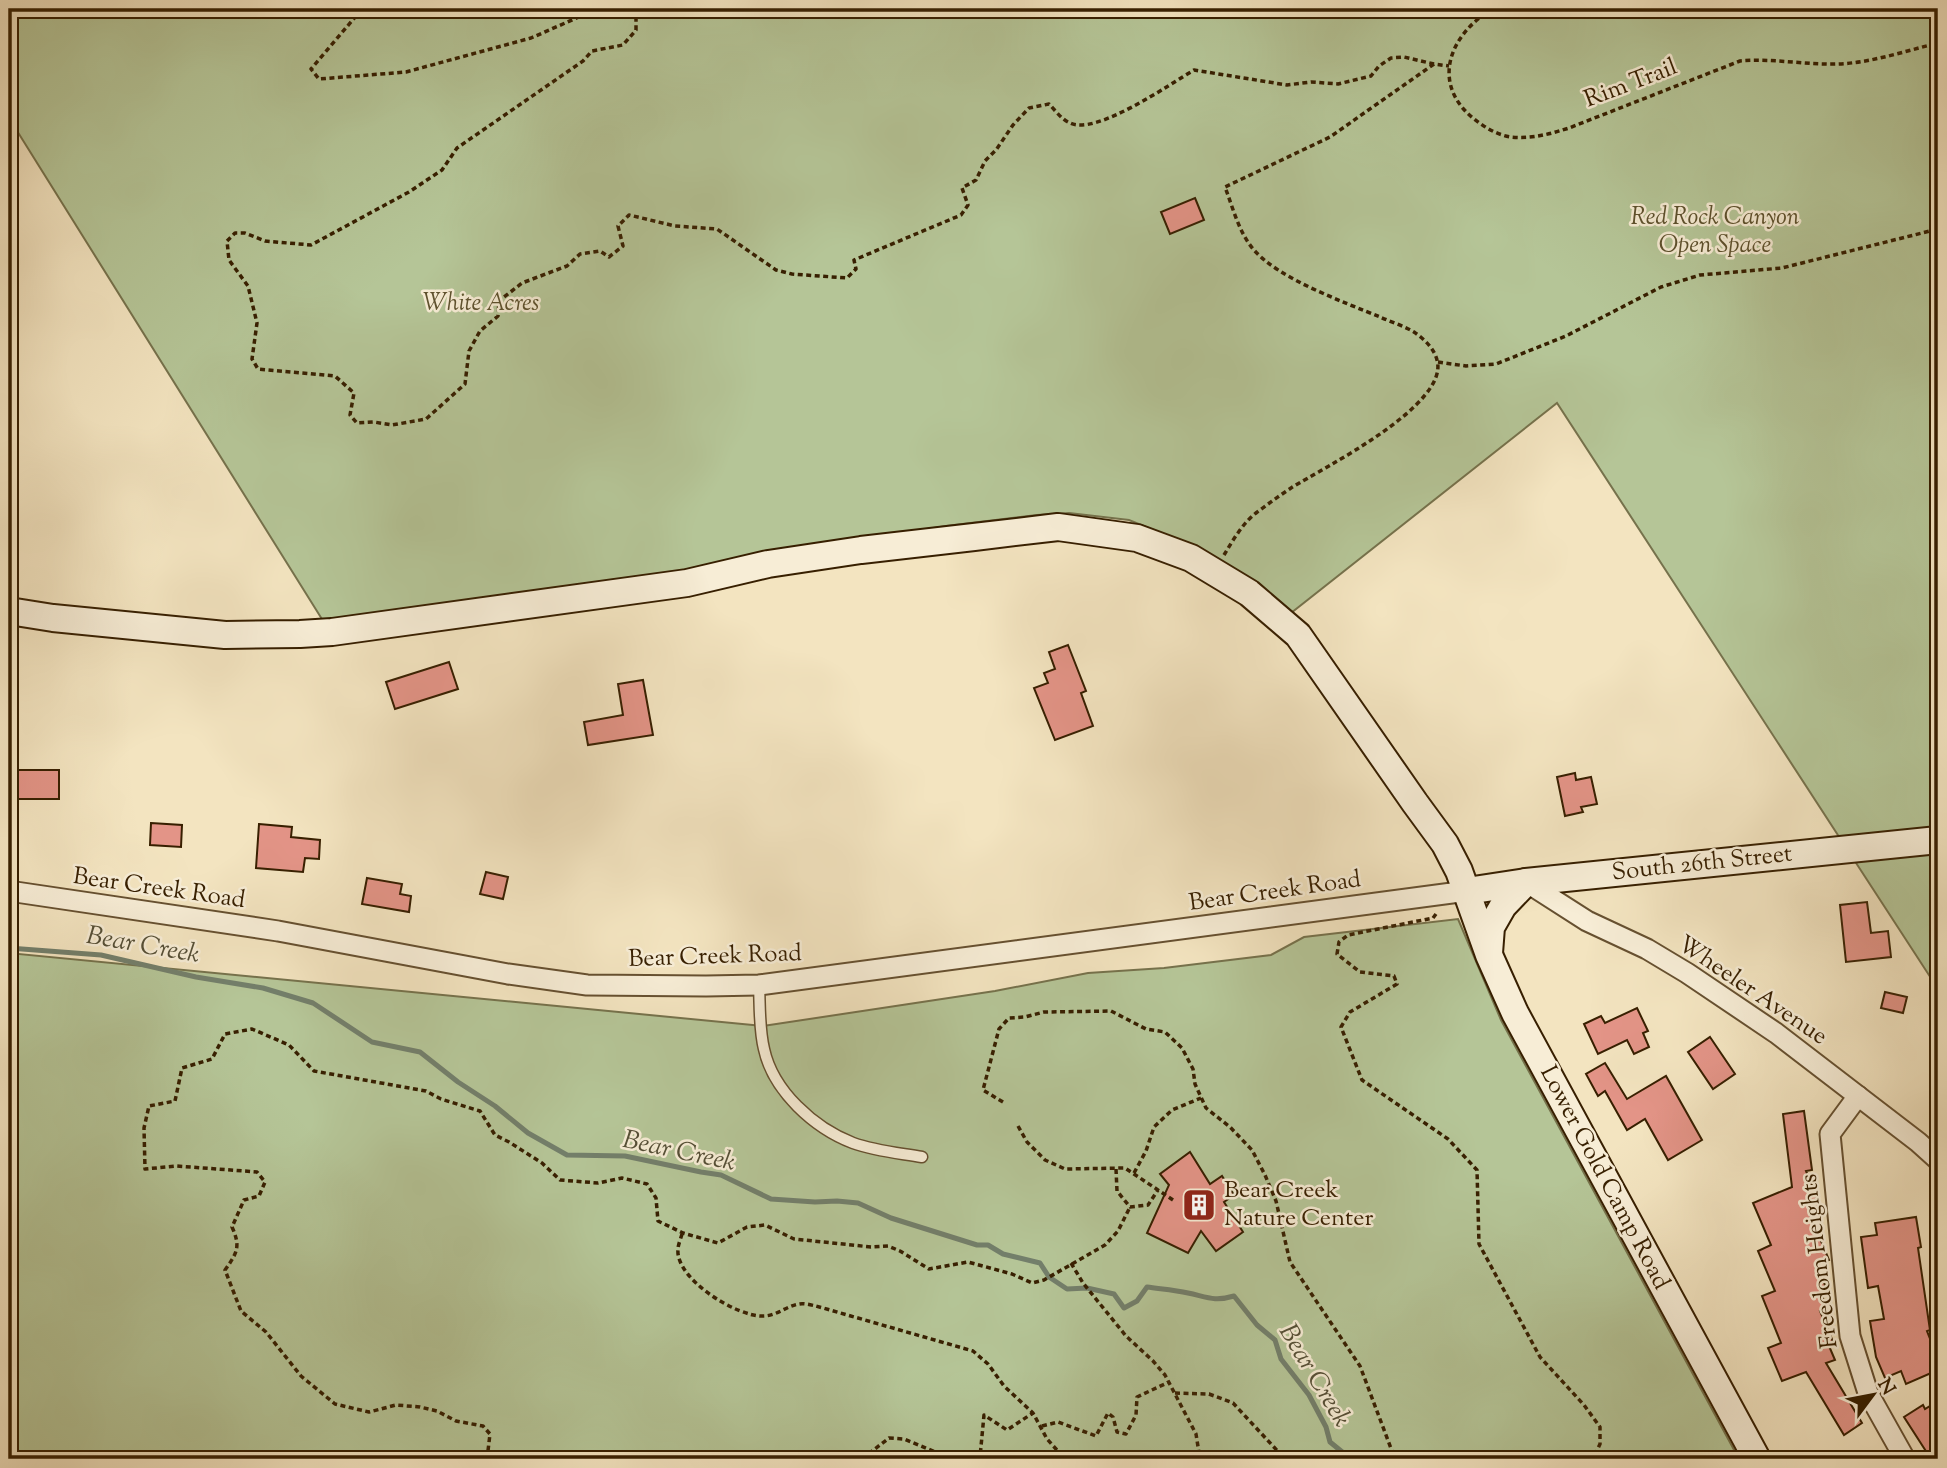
<svg xmlns="http://www.w3.org/2000/svg" width="1947" height="1468" font-family="'Sorts Mill Goudy',serif">
<rect width="100%" height="100%" fill="#f3e4c0"/>
<filter id="stains"><feTurbulence type="fractalNoise" baseFrequency=".00286" numOctaves="4"/><feColorMatrix values="0 0 0 0 .2 0 0 0 0 .09 0 0 0 0 .02 0 0 0 .5 -.17"/></filter>
<radialGradient id="worn" r=".72"><stop offset=".6" stop-color="#630" stop-opacity="0"/><stop offset="1" stop-color="#630" stop-opacity=".3"/></radialGradient>
<g fill="#b5c597" stroke="#76724c" stroke-width="2">
<path d="M9,9h1929v980l-381,-586 -266,210 -92,-63 -38,-17 -32,-13 -60,-7 -32,2 -91,11 -158,25 -119,24 -344,49 -316,-506z"/>
<path d="M1458,919l43,101 238,439h-1730v-506l754,73 232,-35 93,-18 76,-5 107,-13 33,-18z"/>
</g>
<g fill="none" stroke-linecap="round" stroke-linejoin="round">
<path stroke="#737f6b" stroke-width="5" d="M9,948l92,7 95,22 67,11 50,15 59,39 48,10 38,30 37,24 33,27 39,22 58,1 76,16 20,3 50,24 44,3 22,-1 21,2 33,15 86,27h11l15,9 37,9 9,14 18,12 20,-1 27,6 10,14 13,-7 10,-14c14,2 28,3 41,6 19,4 26,9 46,3l23,29 18,15 6,19 28,36 17,32 4,15 16,13 1,4"/>
</g>
<g fill="#e39487" stroke="#371f00" stroke-width="2">
<path d="M1195,198l9,22 -34,14 -9,-22z"/>
<path d="M1068,645l18,46 -5,2 12,33 -38,14 -21,-52 14,-5 -4,-10 11,-4 -6,-17z"/>
<path d="M449,662l9,27 -63,20 -9,-27z"/>
<path d="M643,680l10,55 -65,10 -4,-23 39,-7 -5,-31z"/>
<rect x="17" y="770" width="42" height="29"/>
<path d="M1575,773l1,7 15,-3 6,27 -16,3 2,5 -18,4 -8,-39z"/>
<path d="M151,823l31,2 -1,22 -31,-2z"/>
<path d="M259,824l33,3 -1,10 29,3 -1,19 -14,-1 -2,14 -47,-4z"/>
<path d="M486,872l22,5 -5,22 -23,-5z"/>
<path d="M367,878l35,6 -2,10 11,2 -2,16 -47,-8z"/>
<path d="M1867,902l4,31 17,-2 3,26 -45,5 -6,-57z"/>
<path d="M1885,992l22,5 -4,16 -22,-5z"/>
<path d="M1637,1008l11,23 -5,2 6,14 -15,7 -7,-14 -29,14 -14,-30 17,-8 4,7z"/>
<path d="M1710,1037l25,37 -22,15 -25,-37z"/>
<path d="M1605,1063l22,36 39,-23 36,64 -34,20 -23,-41 -18,11 -22,-39 -7,5 -12,-22z"/>
<path d="M1804,1111l8,59 -6,1 16,39 -12,5 19,45 -12,5 11,28 -6,3 5,12 -7,3 14,33 -5,2 6,14 -9,3 36,60 -18,12 -38,-63 -24,9 -14,-33 13,-5 -19,-47 13,-5 -17,-40 13,-6 -18,-42 39,-16 -9,-73z"/>
<path d="M1190,1152l20,32 12,-8 12,19 -10,7 19,30 -27,19 -15,-20 -13,22 -41,-20 22,-48 -9,-11z"/>
<path d="M1916,1217l5,30 -3,1 12,82 -3,1 11,28v11l-32,14 -5,-13 -16,7 -9,-21 -6,-36 14,-2 -6,-33 -10,2 -7,-51 16,-2 -2,-12z"/>
<path d="M1938,1401v58h-7l-27,-42 19,-12 2,4z"/>
</g>
<g fill="none" stroke-linecap="round" stroke-linejoin="round">
<defs>
<path id="lane" d="M759,985c1,21 0,44 5,64 9,42 50,79 89,94 22,8 46,10 69,14"/>
<g id="street">
<path d="M1526,882l61,39 60,28 40,24 89,60 142,109 20,18"/>
<path d="M9,891l269,40 230,43 79,11 119,1 53,-1 708,-94"/>
<path d="M1858,1096l-28,38 20,202 18,57 37,66"/>
</g>
<g id="secondary">
<path d="M9,611l44,7 172,17 75,-1 32,-2 355,-49 81,-19 93,-14 113,-13 84,-10 79,11 54,20 58,35 49,42 117,168 30,41 14,27 30,84 26,58 242,446"/>
<path d="M1467,891l59,-9 412,-42"/>
<path d="M1489,953l2,-26 12,-21 23,-24"/>
</g>
</defs>
<use href="#lane" stroke="#665030" stroke-width="13"/>
<use href="#street" stroke="#665030" stroke-width="23"/>
<use href="#secondary" stroke="#371f00" stroke-width="30"/>
<g stroke="#371f00" stroke-width="3.5" stroke-dasharray="5 3.5" stroke-linecap="butt">
<path d="M362,9l-51,60 8,10 87,-7 125,-34 66,-29"/>
<path d="M634,9l2,2v19l-13,15 -31,6 -9,10 -126,87 -15,22 -33,22 -98,53 -46,-4 -20,-8h-10l-8,8 2,19 19,26 9,37 -5,36 6,10 77,7 19,17 -4,22 7,8 17,-1 18,3 34,-6 39,-35 4,-33 11,-20 18,-15 1,-15 23,-18 45,-17 13,-12 20,-3 9,6 14,-11 -5,-20 11,-11 46,11 42,3 59,41 16,4 55,4 9,-9 -2,-9 107,-45 7,-10 -6,-17 14,-8 9,-19 11,-11 17,-25 16,-17 20,-4c6,6 13,16 21,19 26,13 100,-39 124,-53l93,15 24,-3 27,2 33,-8 8,-10 12,-8 13,-1 30,7 15,2"/>
<path d="M1493,9c-43,24 -63,74 -20,109 11,9 24,17 38,19 21,2 39,-3 58,-9l171,-67c33,-3 65,4 97,3 34,-1 68,-13 101,-21"/>
<path d="M1438,362l28,4 30,-2 70,-28 95,-49 39,-12 82,-7 156,-39"/>
<path d="M1224,555c9,-15 19,-32 32,-42 12,-9 23,-17 35,-25 32,-20 159,-83 146,-128 -3,-12 -13,-21 -23,-28 -10,-6 -23,-10 -34,-15 -36,-15 -101,-38 -126,-67 -15,-17 -21,-42 -29,-63l105,-50 104,-73"/>
<path d="M1436,914l-3,4 -85,17 -9,7 -2,12 23,18 34,4 3,8 -47,28 -9,15 21,53 86,59 29,31 2,74 61,113 44,48 16,22v17l-7,15"/>
<path d="M1003,1102l-20,-12 16,-61 10,-11 16,-1 19,-5 67,-1 35,18 19,3 17,16 11,21 2,15 11,24 24,19 22,23 13,25 11,26 14,61 70,104 35,93"/>
<path d="M1018,1126l9,16 18,18 20,9 60,-1 48,32"/>
<path d="M1116,1169l1,22 13,16 18,-2 10,-15"/>
<path d="M1134,1173l12,-22 8,-24 18,-17 29,-12"/>
<path d="M682,1234c-1,4 -4,11 -4,15 -3,30 59,68 85,67 14,0 23,-10 36,-12 5,-1 12,1 17,2l157,45 15,13 16,22 29,27 14,26 18,20"/>
<path d="M1071,1263l12,20 43,53 27,25 12,14 31,59 4,25"/>
<path d="M1175,1393l34,1 24,9 52,56"/>
<path d="M1042,1426l16,-4 38,14 12,-23 5,4 4,15 9,2 10,-19 1,-18 32,-15"/>
<path d="M487,1459l3,-25 -7,-8 -27,-5 -19,-10 -17,-4 -24,-2 -27,7 -34,-8 -34,-28 -35,-44 -25,-21 -16,-41c12,-17 16,-23 7,-43l12,-27 15,-4 6,-14 -8,-10 -80,-6 -32,3 -1,-41 5,-22 26,-5 7,-33 30,-9 13,-25 27,-5 37,16 25,26 112,20 15,8 39,12 15,24 14,7 33,21 18,17 38,3 24,-5 25,6 9,14 2,23 25,12 35,10 29,-16 18,-2 29,14 77,8 17,-1 12,5 29,18 39,-7 44,12 20,9 12,-3 61,-35 13,-14 12,-24"/>
<path d="M862,1459l27,-21 15,1 48,20"/>
<path d="M976,1459l4,-2 4,-42 23,15 26,-17"/>
</g>
<use href="#lane" stroke="#f7edd6" stroke-width="10"/>
<use href="#street" stroke="#f7edd6" stroke-width="19"/>
<use href="#secondary" stroke="#f7edd6" stroke-width="26"/>
</g>
<defs>
<symbol id="building-square" viewBox="-11 -11 22 22"><rect x="-9" y="-9" width="18" height="18" rx="4" fill="#8f2418" stroke="#f7edd6"/><path d="M-4-6H4V6H1V3H-1V6H-4ZM-2.5-4.3h1.7v1.8h-1.7ZM.8-4.3h1.7v1.8H.8ZM-2.5-1h1.7V.8h-1.7ZM.8-1h1.7V.8H.8Z" fill="#fff"/></symbol>
</defs>
<g fill-rule="evenodd">
<use href="#building-square" x="1180" y="1186" width="38" height="38"/>
</g>
<g text-anchor="middle" dominant-baseline="central" stroke-width="5" stroke-linejoin="round" paint-order="stroke">
<g font-size="24" fill="#371f00" stroke="#f7edd6">
<text transform="translate(1631 84) rotate(-21)">Rim Trail</text>
<text transform="translate(1702 864) rotate(-6)">South 26th Street</text>
<text transform="translate(159 889) rotate(8)">Bear Creek Road</text>
<text transform="translate(1275 892) rotate(-8)">Bear Creek Road</text>
<text transform="translate(715 957) rotate(-2)">Bear Creek Road</text>
<text transform="translate(1752 991) rotate(34)">Wheeler Avenue</text>
<text transform="translate(1604 1178) rotate(62)">Lower Gold Camp Road</text>
<text transform="translate(1820 1261) rotate(-97)">Freedom Heights</text>
</g>
<g font-size="24" font-style="italic" fill="#5d512d" stroke="#f7edd6">
<text x="1715" y="218">Red Rock Canyon<tspan x="1715" dy="28">Open Space</tspan></text>
<text x="481" y="304">White Acres</text>
</g>
<g font-size="24" fill="#371f00" stroke="#f7edd6" text-anchor="start">
<text x="1224" y="1191">Bear Creek<tspan x="1224" dy="28">Nature Center</tspan></text>
</g>
<g font-size="26" font-style="italic" fill="#554f36" stroke="#f7edd6">
<text transform="translate(143 946) rotate(10)">Bear Creek</text>
<text transform="translate(679 1152) rotate(12)">Bear Creek</text>
<text transform="translate(1314 1376) rotate(59)">Bear Creek</text>
</g>
</g>
<rect width="1947" height="1468" fill="none" stroke="#f3e4c0" stroke-width="35"/>
<rect x="10" y="10" width="1926" height="1447" fill="none" stroke="#371f00" stroke-width="3.5"/>
<rect x="18" y="18" width="1912" height="1433" fill="none" stroke="#371f00" stroke-width="2"/>
<g transform="translate(1873 1395) rotate(58)" stroke="#f7edd6" stroke-width="5" paint-order="stroke">
<path d="M0-5L12 26L0 18L-12 26Z" fill="#371f00"/>
<text y="-10" font-size="19" font-weight="bold" text-anchor="middle" fill="#371f00">N</text>
</g>
<rect width="100%" height="100%" filter="url(#stains)"/>
<rect width="100%" height="100%" fill="url(#worn)"/>
</svg>
